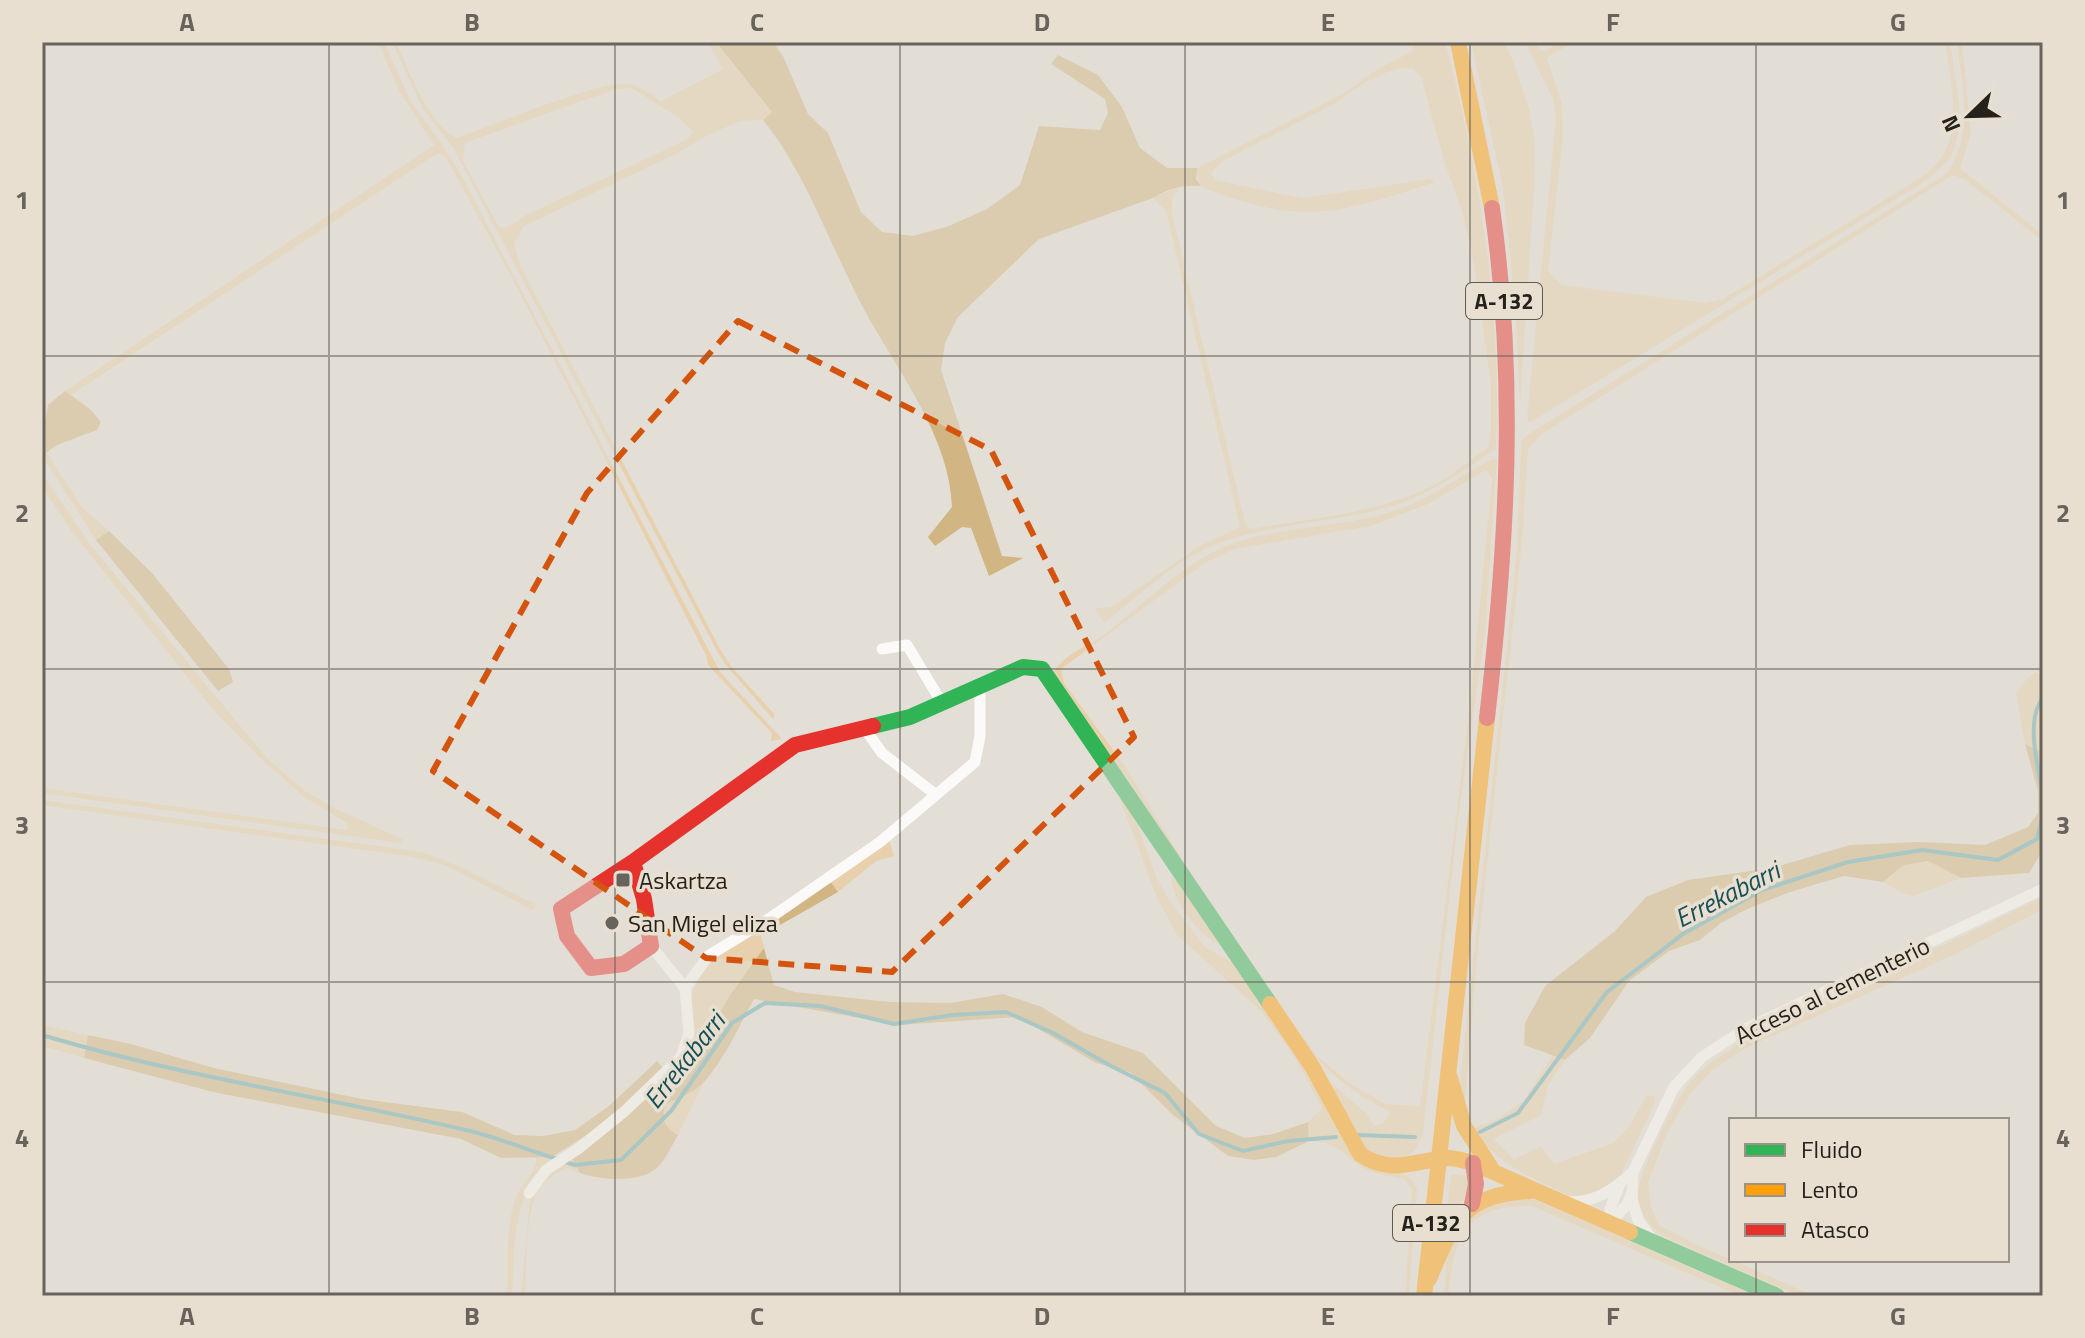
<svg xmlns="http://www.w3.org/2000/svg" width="2085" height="1338" font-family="'Titillium Web',sans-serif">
<rect width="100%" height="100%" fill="#e3ded6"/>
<g fill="#e7d0ab" fill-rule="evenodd">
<path d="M378,42h6l27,60 29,39 23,37 257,494 62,67 -11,2 1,-8 -64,-68 -2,-10 -194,-377 -67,-122 -7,-3 -367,242 -6,-4 369,-246 -35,-54z"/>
<path d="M392,42h4c13,28 32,83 61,96 33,-12 143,-58 172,-54 12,2 22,10 32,17l62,-32 -15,-27h8l56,70 -9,8 -22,1 -33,14 -36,21 -148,70 -10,18 7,23 199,382 10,16 45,50 -2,4 -48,-55 -9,-15 -262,-500 -31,-40zM632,88l47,30 14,14 -7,8 -160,75 -18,12h-9l-36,-66 2,-18 117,-42 37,-12z"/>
<path d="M1415,42h30c35,128 57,274 51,407 -36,24 -71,49 -114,60 -55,14 -114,15 -168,36 -40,16 -76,52 -110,78l-9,-15 16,-1 87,-60 42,-20 -74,-316 -13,-13 29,-13 -10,13v15l73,310 5,6c59,-10 121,-15 176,-40 23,-11 42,-27 62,-42l3,-16v-46l-17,-119 -11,-52 -18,-50 -24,-87 -8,-8 -11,-1 -17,5 -24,12 -27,19 -113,58 -10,11 4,7 88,18 127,-19 5,3c-39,13 -92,32 -133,30 -26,-1 -55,-8 -79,-17 -18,-7 -27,-6 -26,-27l146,-74 36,-26 32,-16z"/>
<path d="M1471,42h33l9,19 16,48 6,34 -1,48 -14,216 -5,-103 -12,-115z"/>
<path d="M1525,42h9l6,8 5,1 14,-9h15l-27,16 15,46 1,32 -15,135 13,14 145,18 17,-4 186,-114c9,-6 19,-12 26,-19 30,-33 15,-85 10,-124h5c4,34 18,82 1,113 -5,9 -15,16 -22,24l-400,244 -2,-6 29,-299 -3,-19z"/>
<path d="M1957,42h5l9,91 -11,35 83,67v6l-79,-62 -11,-4 -411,259 -14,15 -6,94 -45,415 -12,143 -4,-2 -2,-8 50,-463 8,-81 4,-104 3,-6 422,-263c29,-40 16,-86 11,-132z"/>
<path d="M47,453l34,53 28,25 -13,9 -54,-84z"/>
<path d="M1492,459l5,1 -12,173 -26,179 -36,322c-5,13 -10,22 -25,25 -40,8 -56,-47 -71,-75l4,-1 35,30 8,12 9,-1 7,-12 -29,-16 -29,-22 -25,-25 -22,-35 -70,-93 -83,-135 -80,-111c11,-22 39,-29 57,-44 33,-26 65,-58 102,-78 43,-24 117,-25 166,-37 47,-12 74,-35 115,-57zM1486,470l6,9 -22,226 -50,401 -35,-2 -34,-20 -33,-27 -93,-128 -100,-163 -61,-83 -3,-14 144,-106 29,-14 137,-23 57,-22z"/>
<path d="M42,473l48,71 176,213 39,34 33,19 65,29 -3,4 -358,-50v-5l305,42v-7l-43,-26 -44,-39 -46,-47 -141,-178 -31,-46z"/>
<path d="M2035,672l8,4v77l-18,-9 -9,-50 8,-12z"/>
<path d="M1119,797l13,13 26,71 14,23 33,43 30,17 45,62 57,102 61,44c10,3 16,7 19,18l-8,106h-4l7,-106 -8,-11c-12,-3 -27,-4 -38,-10 -26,-13 -22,-26 -57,-28l-1,-19 14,-14 -28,-52 -32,-44 -85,-77 -20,-37z"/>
<path d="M42,800l380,52 37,14 78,39 -5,5 -85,-44 -33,-9 -372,-52z"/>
<path d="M889,840l5,16 -18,5 -38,31 -9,-12z"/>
<path d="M1928,861l33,17 -47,18 -14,-4 -17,-10 21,-17z"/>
<path d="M1171,877l7,5 42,63c-21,-9 -48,-44 -49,-68z"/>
<path d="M2043,897v12l-87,45 -210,94 -35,23 -22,25 -21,35 -20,52 3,23 8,19 36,19 120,52h-16l-136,-60c-14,-10 -24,-23 -25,-41 -1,-21 38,-95 52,-113 14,-17 36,-30 54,-41z"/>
<path d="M777,915l3,10 -19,11 3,12 -34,47 -21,36 -14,37 -17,14 -39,22c23,-20 54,-38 55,-71 1,-13 -5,-32 0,-44 14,-35 53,-54 83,-74z"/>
<path d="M42,1025l46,10 -4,23 -42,-12z"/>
<path d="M1553,1055l12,5 -17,25 -7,30 -47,24 20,20 27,-13 13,18 59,-21 15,-15 19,-33 8,1 -2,11 -34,72c-12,11 -28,18 -45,17 -8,-1 -16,-6 -23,-9 -31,-14 -60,-30 -79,-59l22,-7 29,-20z"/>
<path d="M704,1082l-26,53c-14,-8 -16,-15 -13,-30l28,-14z"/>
<path d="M536,1156l16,1c-42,44 -36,82 -40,139h-5c1,-29 -2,-75 10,-101 6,-14 21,-23 19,-39z"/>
<path d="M572,1158l8,15 -14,-5c-9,5 -20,11 -26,20 -16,25 -13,77 -15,108h-4l9,-97 12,-20z"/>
<path d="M1451,1174l18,2c0,22 -11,30 -23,47z"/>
<path d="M1513,1198l23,2 219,96h-15l-208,-90c-68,0 -77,29 -84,90h-4l4,-50 10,-17 29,-25z"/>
</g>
<g fill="#d1b582">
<path d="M716,42h57l10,14 25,58 20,19 33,79 21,20 31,4 36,-10 38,-17 33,-24 19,-59 61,4 8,-17 -3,-14 -54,-35 7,-9 40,20 24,32 18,41 27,20h30l-1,11 5,7c-20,-1 -31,2 -48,12l-114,41 -81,78 -13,26 -4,27 61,186 21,2 -34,18 -18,-48 -9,-1 -27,19 -7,-9 24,-30c-2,-76 -65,-149 -97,-215 -29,-58 -51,-121 -92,-172l9,-8z"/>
<path d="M65,391l25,18 11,13 -4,8 -40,15 -15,11v-31l3,-3 3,-17z"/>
<path d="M109,531l43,42 77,96 4,13 -15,9 -122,-151z"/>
<path d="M2025,744l18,9v97l-14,23 -68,5 -33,-17 -24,4 -21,17 -39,-6 -54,16 -43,17 -26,14 -21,17 -31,11 -40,30 -39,57 -25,22 -41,-15 1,-22 20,-37 70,-55 31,-34 42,-17 84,-12 78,-23 69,-3 66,3 43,-18 10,-14v-22z"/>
<path d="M829,880l9,12 -58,33 -3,-10z"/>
<path d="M764,948l10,37 21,7 95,10 60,1 53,-9 39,13 40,25 61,21 73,73 29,12 28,-4 35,-12 1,19 -33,16 -22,3 -26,-4 -55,-41 -43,-43 -34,-9 -78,-46 -120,8 -144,-26c-15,27 -29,60 -50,83 -10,11 -26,16 -39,23 -3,16 -1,22 13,30 -6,10 -12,24 -20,32 -17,17 -58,13 -78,6l-8,-15 67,-54 39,-22 17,-14 14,-37 21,-36z"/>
<path d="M88,1035l43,9 83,24 148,31 100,13 53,23 28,1 32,-6 34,-24 48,-45 9,11 -65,54 -49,31 -51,1 -40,-19 -248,-47 -129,-34z"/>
</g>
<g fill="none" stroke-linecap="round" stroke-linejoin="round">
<g stroke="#62aab0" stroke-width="4">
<path d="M2043,698c-18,21 -5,70 0,97"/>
<path d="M42,1035c140,42 285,62 428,96 29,7 58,19 87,28"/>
<path d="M1480,1132l38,-19 89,-121 76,-58 79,-44 86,-28 74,-12 76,10 39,-21 6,-25"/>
<path d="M1357,1135l58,2"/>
<path d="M565,1162l10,3 46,-5 50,-49 61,-88 33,-20 55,3 74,18 58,-9 54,-3 47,21 58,33 54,27 34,41 44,17 45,-10 48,-4"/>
</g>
<g stroke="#fbfaf9" stroke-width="11">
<path d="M882,649l25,-4 35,58"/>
<path d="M865,729l17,24 53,41"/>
<path d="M651,946l34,42 23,-32 62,-38 110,-76 95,-80 5,-26v-50"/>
<path d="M529,1193l17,-23 32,-21 47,-38 56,-54 8,-24 -4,-45"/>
<path d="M1567,1202c28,1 46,-12 66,-30"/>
<path d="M1611,1222l-1,-13 10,-25"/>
<path d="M1611,1222l17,-19 3,-9"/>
<path d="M1651,1238l-13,-18 -6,-20 1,-28 41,-85 28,-30 43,-28 298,-140"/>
</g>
<g stroke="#30b455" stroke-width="16">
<path d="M873,726l37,-9 113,-50 19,2 228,335"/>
<path d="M1630,1232l147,64"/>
</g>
<g stroke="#ff9f0a" stroke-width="16">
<path d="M1458,42l34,166"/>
<path d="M1270,1004l43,64 47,86c32,22 55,6 88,4 8,0 17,3 25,5l157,69"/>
<path d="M1450,1078l14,48 27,42"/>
<path d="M1429,1279c25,-59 33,-84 102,-88"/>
<path d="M1424,1296l63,-578"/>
</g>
<g stroke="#e5322d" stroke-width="16">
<path d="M1487,718c20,-172 30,-338 5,-510"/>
<path d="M633,862l11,37 7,47 -27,18 -33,4 -24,-32 -6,-27 72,-47 162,-117 78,-19"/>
<path d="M1472,1204l4,-20 -3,-21"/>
</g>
</g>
<path d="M0 0H2085V1338H0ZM738,321l253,129 143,287 -242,235 -186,-14 -273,-187 154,-278z" fill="#e3ded6" fill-opacity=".55" fill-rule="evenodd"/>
<path fill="none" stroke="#d4540e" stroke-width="6" stroke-dasharray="16 10" stroke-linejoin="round" d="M738,321l253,129 143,287 -242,235 -186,-14 -273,-187 154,-278z"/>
<path fill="none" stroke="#68645d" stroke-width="2" stroke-opacity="0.55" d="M329,42v1254M615,42v1254M900,42v1254M1185,42v1254M1470,42v1254M1756,42v1078M42,356h2001M42,669h2001M42,982h2001M1756,1260v36"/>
<g fill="#68645d" stroke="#e8dfd1" stroke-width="3">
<rect x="615" y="872" width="16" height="16" rx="4"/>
<circle cx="612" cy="923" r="8"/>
</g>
<g text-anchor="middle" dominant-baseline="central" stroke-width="7" stroke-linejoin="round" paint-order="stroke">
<g fill="#e8dfd1" stroke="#605b52" stroke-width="2">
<rect x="1466" y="283" width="76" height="36" rx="6"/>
<rect x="1393" y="1205" width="76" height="36" rx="6"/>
</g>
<g font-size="22" font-weight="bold" fill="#25221c">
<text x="1504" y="301">A-132</text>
<text x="1431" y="1223">A-132</text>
</g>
<g font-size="24" fill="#25221c" stroke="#e8dfd1" text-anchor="start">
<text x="639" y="880">Askartza</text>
<text x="628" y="923">San Migel eliza</text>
</g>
<g font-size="24" fill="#25221c" stroke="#e8dfd1">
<text transform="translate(1832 990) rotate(-26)">Acceso al cementerio</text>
</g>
<g font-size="26" font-style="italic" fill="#164f55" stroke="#e8dfd1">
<text transform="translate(1727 894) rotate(-27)">Errekabarri</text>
<text transform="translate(684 1060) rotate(-52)">Errekabarri</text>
</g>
</g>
<rect width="2085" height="1338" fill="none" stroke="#e8dfd1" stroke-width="88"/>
<rect x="1729" y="1118" width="280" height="144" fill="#e8dfd1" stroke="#9a9389" stroke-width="2"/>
<rect x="1745" y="1144" width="40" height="12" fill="#30b455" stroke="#9a9389" stroke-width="2"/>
<text x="1801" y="1158" font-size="24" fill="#25221c">Fluido</text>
<rect x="1745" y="1184" width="40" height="12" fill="#ff9f0a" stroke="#9a9389" stroke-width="2"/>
<text x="1801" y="1198" font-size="24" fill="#25221c">Lento</text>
<rect x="1745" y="1224" width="40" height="12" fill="#e5322d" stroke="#9a9389" stroke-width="2"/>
<text x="1801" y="1238" font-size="24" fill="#25221c">Atasco</text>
<g transform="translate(1969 116) rotate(247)" stroke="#e8dfd1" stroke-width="6" paint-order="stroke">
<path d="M0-6L14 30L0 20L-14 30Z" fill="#25221c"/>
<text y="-12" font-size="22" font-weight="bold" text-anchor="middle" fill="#25221c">N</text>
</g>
<rect x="44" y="44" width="1997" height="1250" fill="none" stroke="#68645d" stroke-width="3"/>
<g font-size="26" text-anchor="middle" font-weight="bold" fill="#68645d">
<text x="187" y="31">A</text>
<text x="472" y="31">B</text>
<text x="757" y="31">C</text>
<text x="1042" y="31">D</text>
<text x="1328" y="31">E</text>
<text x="1613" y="31">F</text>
<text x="1898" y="31">G</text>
<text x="22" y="209">1</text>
<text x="2063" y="209">1</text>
<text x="22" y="522">2</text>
<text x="2063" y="522">2</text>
<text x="22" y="834">3</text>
<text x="2063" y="834">3</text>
<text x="22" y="1147">4</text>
<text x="2063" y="1147">4</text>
<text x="187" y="1325">A</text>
<text x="472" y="1325">B</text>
<text x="757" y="1325">C</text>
<text x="1042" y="1325">D</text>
<text x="1328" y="1325">E</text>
<text x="1613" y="1325">F</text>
<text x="1898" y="1325">G</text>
</g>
</svg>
